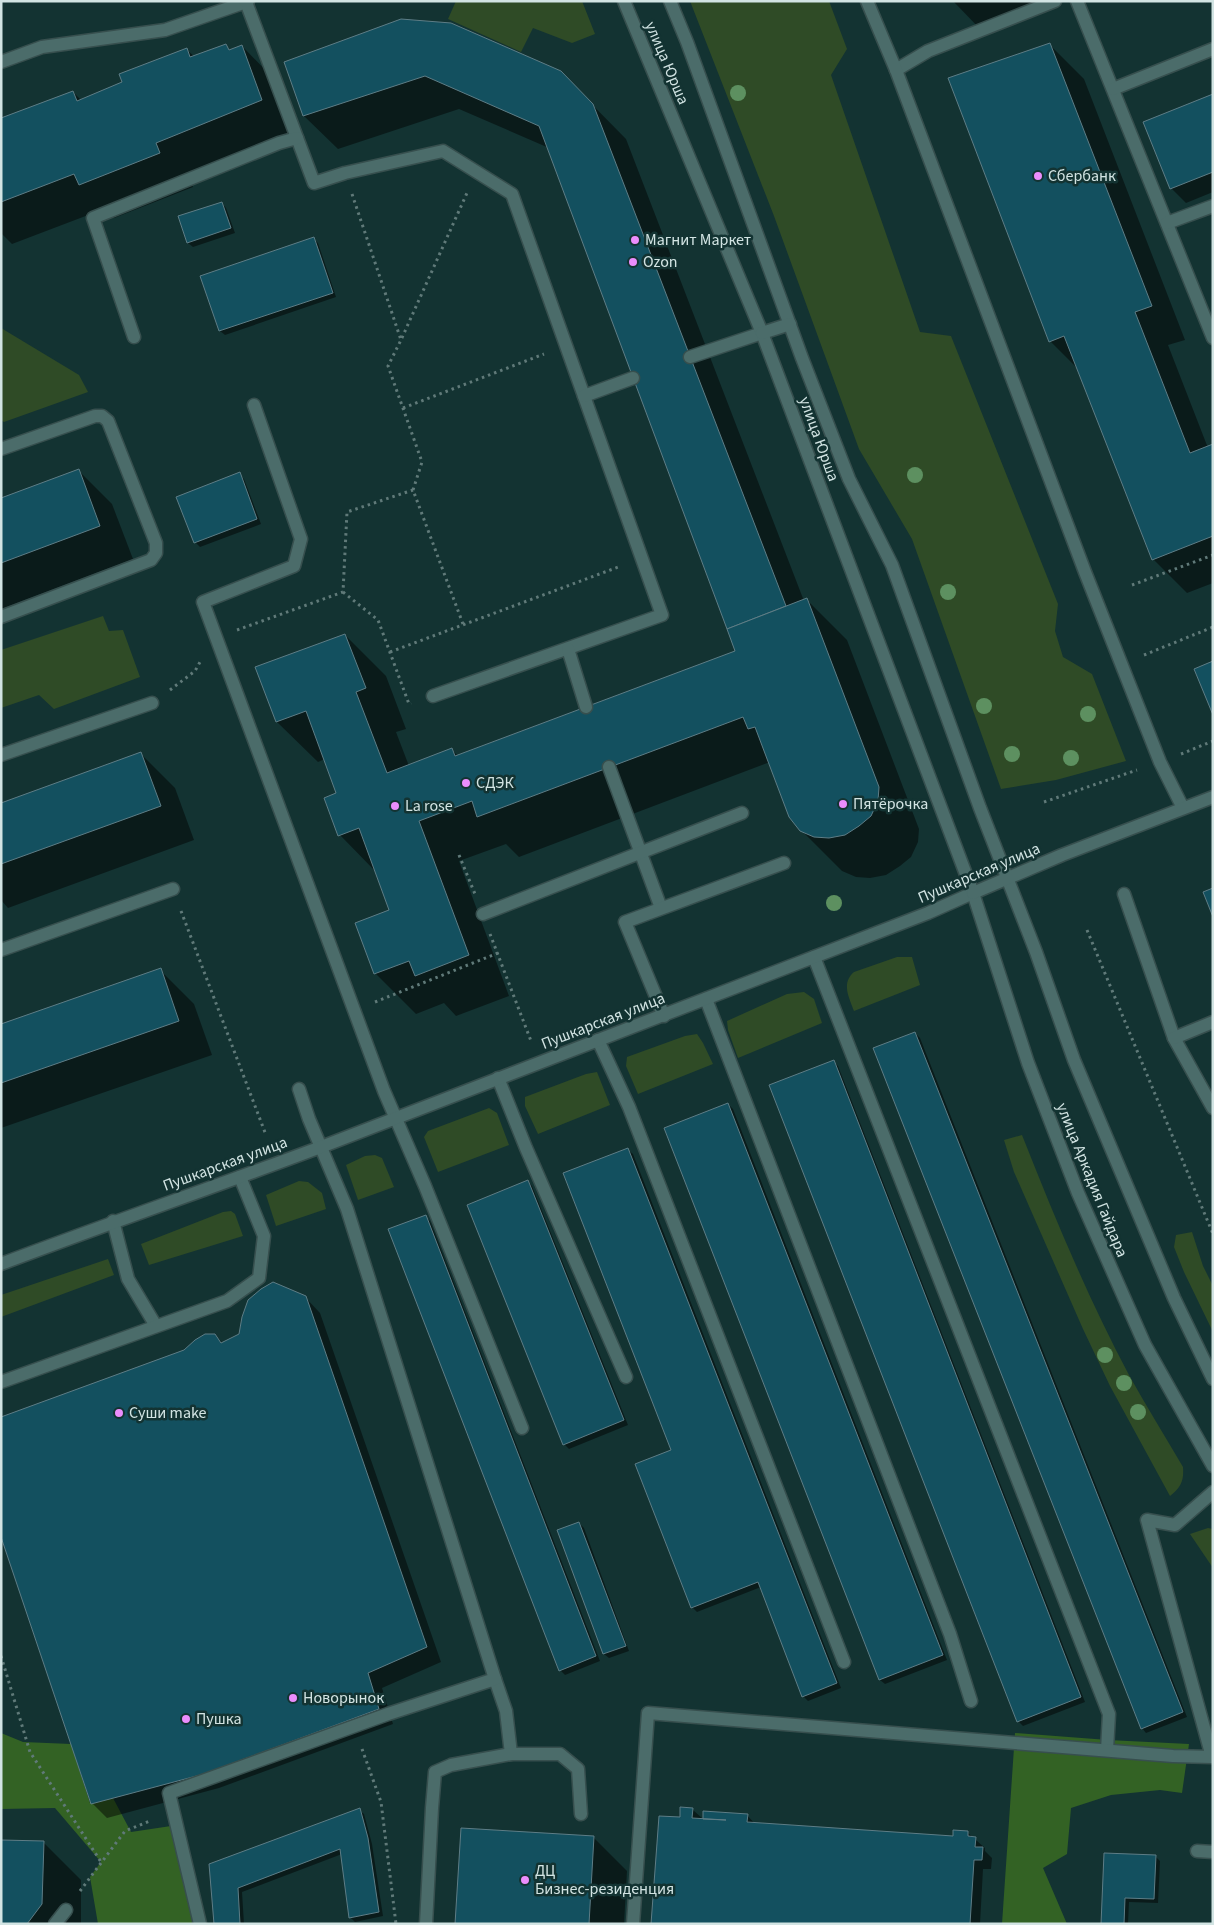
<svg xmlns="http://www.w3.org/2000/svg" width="1214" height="1925" font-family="'Source Sans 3',sans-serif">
<rect width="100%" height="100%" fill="#133332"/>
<g fill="#2f4b26">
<path d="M456,1h126l13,33 -23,9 -39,-15 -12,24 -73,-33z"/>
<path d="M690,1h139l18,48 -16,26 89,257 31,4 107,268 -3,27 8,26 29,17 34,87 -70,19 -55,9 -89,-250 -53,-90 -85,-233z"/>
<path d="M1,328l78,47 9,17 -84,30 -3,-2z"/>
<path d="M103,616l6,15 14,-1 17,47 -86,32 -15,-14 -38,13v-58z"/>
<path d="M897,957h15l8,28 -66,26c-5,-14 -13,-28 0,-39z"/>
<path d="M804,992l10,7 8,24 -84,35 -10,-28 -1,-9 60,-27z"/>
<path d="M697,1034l6,9 10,21 -75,30 -12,-28 1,-9 58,-21z"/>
<path d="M597,1072l13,33 -72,29 -13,-28v-9l61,-23z"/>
<path d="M489,1108l8,5 12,32 -71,27 -14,-35 4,-6z"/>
<path d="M1022,1135c32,81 66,163 107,240 17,31 36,61 54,92 1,14 -2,20 -13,29l-60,-110 -27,-57 -69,-157 -10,-32z"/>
<path d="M375,1155l7,3 12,29 -36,13 -12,-35 19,-9z"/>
<path d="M299,1181l9,1 14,11 4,16 -50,17 -10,-31z"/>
<path d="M231,1211l4,3 8,22 -94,29 -8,-21 82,-32z"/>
<path d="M1192,1232l11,34 10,20v46l-29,-60 -10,-25 2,-12z"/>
<path d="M108,1259l6,16 -113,42v-22z"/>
<path d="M1208,1528l5,1v39l-23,-34z"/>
</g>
<g fill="#336224">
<path d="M1,1733l22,9 48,2 19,59 23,-5 18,34 40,-6 23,98h-96l-8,-47 11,-15 -46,-54 -54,1z"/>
<path d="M1015,1733l93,7 81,4 -7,49 -22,-3 -49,5 -40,13 -4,46 -24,14 24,56h-65z"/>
</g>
<g fill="#0007">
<path d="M953,1h95l-68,28z"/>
<path d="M225,45l6,6 11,-5 33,34 20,54 -106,43 4,10 -79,31 -10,-9 -92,35 -11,-11v-114l72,-27 8,8 43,-18 63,-32 8,7z"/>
<path d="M1050,45l34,34 101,261 -17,5 40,103 5,-2v137l-26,10 -34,-34 -74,-189 -29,-29z"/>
<path d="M285,63l275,9 66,67 178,462 3,-1 40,40 72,189 -1,13 -7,15 -11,9 -14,9 -16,3 -14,-1 -14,-6 -41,-41 -31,-68 -251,95 -13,-13 -47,17 50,135 -53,20 -12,-13 -28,11 -41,-41 16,-62 -15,-39 -36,-37 -2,-41 -13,-35 -7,3 -41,-40 68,-87 41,41 20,53 -10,3 13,34 43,-16 6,6 279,-104 -188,-504 -90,-39 -121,40 -34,-33z"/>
<path d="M1213,96v96l-27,11 -15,-15z"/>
<path d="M222,203l4,5 9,25 -42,14 -5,-4z"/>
<path d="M313,239l5,4 18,54 -111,38 -5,-4 -18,-55z"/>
<path d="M78,470l34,34 21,55 -132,50v-110z"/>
<path d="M239,474l5,5 17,45 -61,23 -5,-5z"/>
<path d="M141,754l34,34 19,52 -186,68 -7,-8v-95z"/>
<path d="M160,970l34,34 18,51 -211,73v-102z"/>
<path d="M915,1033l5,5 267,679 -41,16 -4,-5z"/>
<path d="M833,1061l5,5 247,636 -62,24 -5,-5z"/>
<path d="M728,1104l5,5 214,551 -62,24 -5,-4 -214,-551z"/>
<path d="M628,1150l5,4 208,534 -33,13 -5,-5 -42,-109 -64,25 -5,-5 -19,-156z"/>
<path d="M528,1181l4,5 96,239 -59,24 -5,-5z"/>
<path d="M425,1216l5,5 170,440 -35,14 -5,-5z"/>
<path d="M305,1297l15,16 121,349 -59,26 11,36 -174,64 -112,30 -15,-15 93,-452 30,-15 8,7z"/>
<path d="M579,1523l5,5 45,123 -20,7 -5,-4z"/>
<path d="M692,1809l12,11 43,-5 8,9 199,13 14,-4 17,15v3l7,7 -1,11h-8l-3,55h-328l29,-105z"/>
<path d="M359,1810l5,4 8,30 11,72 -28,6 -5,-5 -8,-63 -100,38 2,32h-29l-4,-59z"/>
<path d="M593,1837l34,34 -3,53h-168z"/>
<path d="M43,1842l38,38v44h-80z"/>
<path d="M1155,1856l5,5 -2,42 -29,-1 -1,22h-26z"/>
</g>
<g fill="#13505f" stroke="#5e7d86">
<path d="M401,19l50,4 110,48 32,33 193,502 -59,23 -188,-503 -114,-50 -122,40 -19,-54z"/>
<path d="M1050,43l102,263 -17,6 55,141 23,-9v92l-61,24 -88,-224 -15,6 -101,-264z"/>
<path d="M226,44l3,6 13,-5 20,55 -106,43 4,10 -81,32 -5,-11 -73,28v-84l72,-27 4,10 45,-19 -3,-8 68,-26 3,9z"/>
<path d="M1213,94v78l-43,17 -27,-67z"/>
<path d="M222,202l9,26 -44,15 -9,-27z"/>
<path d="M314,237l19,56 -114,38 -19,-55z"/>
<path d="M79,469l21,57 -99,37v-65z"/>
<path d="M240,472l17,47 -63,24 -18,-46z"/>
<path d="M807,598l72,189 -1,14 -7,15 -12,10 -14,9 -16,3 -15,-1 -14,-6 -11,-14 -34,-90 -7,2 -5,-12 -266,100 -5,-16 -53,20 50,134 -54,21 -6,-15 -35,13 -19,-51 34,-13 -30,-82 -21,8 -14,-38 12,-5 -30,-82 -30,11 -21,-55 90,-33 21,54 -10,4 31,81 65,-25 3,8 280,-105 -8,-22z"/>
<path d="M1213,661v54l-19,-46z"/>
<path d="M141,752l20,54 -160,58v-61z"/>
<path d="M1213,888v29l-10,-25z"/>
<path d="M161,968l18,53 -178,62v-59z"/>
<path d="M915,1032l268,680 -42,17 -268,-681z"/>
<path d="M834,1060l247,637 -64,25 -248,-637z"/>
<path d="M728,1103l215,552 -64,25 -215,-552z"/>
<path d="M628,1148l209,535 -35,14 -44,-115 -67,26 -56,-144 36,-14 -108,-277z"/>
<path d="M528,1180l96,240 -61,25 -96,-240z"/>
<path d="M426,1215l170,441 -37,15 -171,-442z"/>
<path d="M273,1282l33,14 121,351 -59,26 11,36 -175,65 -113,30 -90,-267v-120l183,-67 11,-10 10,-6h10l6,9 18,-9 3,-17 6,-17 13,-11z"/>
<path d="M579,1522l47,124 -23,8 -46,-124z"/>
<path d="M680,1807l13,1 -1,10 34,2 -23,-1v-8l45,3 -1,8 206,14v-6l15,1v5l8,1 -1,10h8l-1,13h-8l-4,64h-319l8,-108 21,1z"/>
<path d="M360,1808l8,30 11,74 -30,6 -9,-69 -102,39 2,36h-26l-5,-60z"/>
<path d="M461,1828l133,8 -5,88h-134z"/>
<path d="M1,1840l43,1 -2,63 -15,20h-26z"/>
<path d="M1104,1853l52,2 -2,44 -29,-1 -1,26h-23z"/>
</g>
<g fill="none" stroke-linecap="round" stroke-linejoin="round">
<defs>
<g id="service">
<path d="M1077,1l136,337"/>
<path d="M1,62l41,-15 123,-17 81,-28 68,181 31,-10 98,-22 69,43 150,421 -229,81"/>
<path d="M896,70l32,-19 127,-50"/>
<path d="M1113,89l100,-40"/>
<path d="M1167,223l46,-17"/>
<path d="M134,337l-41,-119 186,-75 18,-5"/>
<path d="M690,357l72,-24"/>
<path d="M584,396l49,-18"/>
<path d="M254,405l47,134 -7,27 -91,36 181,489 41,95 97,242"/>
<path d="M1,449l94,-33h7l6,5 48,122v10l-5,7 -150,57"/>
<path d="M568,649l18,58"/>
<path d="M1,755l151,-52"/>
<path d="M609,767l52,141"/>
<path d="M1124,894l50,144 39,70"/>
<path d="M483,914l259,-101"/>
<path d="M1,950l172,-61"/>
<path d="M814,957l295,757 -2,36"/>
<path d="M706,999l244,635 21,67"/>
<path d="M664,1016l-39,-94 159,-59"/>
<path d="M1174,1038l39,-16"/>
<path d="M598,1040l31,67 215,555"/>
<path d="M498,1078l28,70 100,229"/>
<path d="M113,1221l15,58 28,47"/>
<path d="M1,1382l226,-81 32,-23 5,-42 -24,-59"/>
<path d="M495,1679l11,32 5,43"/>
<path d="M1197,1851l16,1"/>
<path d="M55,1924l11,-14"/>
<path d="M200,1924l-31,-131 219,-79 107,-35 -148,-470 -38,-90 -10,-30"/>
<path d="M426,1924l6,-116 3,-36 16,-7 60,-11h49l18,15 3,45"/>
<path d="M633,1924l15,-211 525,43 39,1 -65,-237 28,5 38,-33"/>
</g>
<g id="minor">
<path d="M245,1h3"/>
<path d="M867,1l29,69 189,502 75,190 23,46"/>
</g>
<path id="tertiary" d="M1,1264c106,-40 213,-77 320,-117l607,-234 45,-20"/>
<g id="secondary">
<path d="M624,1l138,332 211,560 55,170 50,130 67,152 68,121"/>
<path d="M670,1l17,41 115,316 47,121 43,86 88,243 56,144 38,108 100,238 39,81"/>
<path d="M762,333l28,-9"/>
<path d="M973,893l89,-38 151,-58"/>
</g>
</defs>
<use href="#service" stroke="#374f4e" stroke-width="15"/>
<use href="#minor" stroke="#374f4e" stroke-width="15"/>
<use href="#tertiary" stroke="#374f4e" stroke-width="15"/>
<use href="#secondary" stroke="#374f4e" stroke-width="15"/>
<g stroke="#607a79" stroke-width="3" stroke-dasharray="2.5 4" stroke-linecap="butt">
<path d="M352,194l49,146"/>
<path d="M403,408l141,-54"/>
<path d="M1132,585l81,-30"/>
<path d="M343,592l35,28 31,84 2,-1"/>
<path d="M463,624l-50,-134 9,-28 -34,-96 13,-26 66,-147"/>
<path d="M237,630l106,-38 4,-80 66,-22"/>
<path d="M390,652l231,-86"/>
<path d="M1144,655l69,-28"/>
<path d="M170,690l25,-19 5,-9"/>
<path d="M1181,754l32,-13"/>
<path d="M1044,802l93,-32"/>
<path d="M459,855l16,39"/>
<path d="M181,911l85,224"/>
<path d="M1087,930l126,304"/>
<path d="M490,934l41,107"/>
<path d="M375,1002l123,-49"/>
<path d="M1,1656l29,96 71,110"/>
<path d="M362,1749l19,53 15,122"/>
<path d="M80,1891l45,-60 25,-10"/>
</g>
<use href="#service" stroke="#4b6c6a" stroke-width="12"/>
<use href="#minor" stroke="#4b6c6a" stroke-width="12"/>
<use href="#tertiary" stroke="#4b6c6a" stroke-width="12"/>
<use href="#secondary" stroke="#4b6c6a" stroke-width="12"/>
</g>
<g fill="#5d9060">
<circle cx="738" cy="93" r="8"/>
<circle cx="915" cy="475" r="8"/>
<circle cx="948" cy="592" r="8"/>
<circle cx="984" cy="706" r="8"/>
<circle cx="1088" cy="714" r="8"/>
<circle cx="1012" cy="754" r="8"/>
<circle cx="1071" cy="758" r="8"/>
<circle cx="834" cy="903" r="8"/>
<circle cx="1105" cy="1355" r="8"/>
<circle cx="1124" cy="1383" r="8"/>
<circle cx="1138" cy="1412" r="8"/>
</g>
<g fill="#eb8dfc" stroke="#133332" stroke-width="2">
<circle cx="1038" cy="176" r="5"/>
<circle cx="635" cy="240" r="5"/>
<circle cx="633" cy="262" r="5"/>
<circle cx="466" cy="783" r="5"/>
<circle cx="843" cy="804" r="5"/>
<circle cx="395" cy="806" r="5"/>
<circle cx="119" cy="1413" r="5"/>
<circle cx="293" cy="1698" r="5"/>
<circle cx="186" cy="1719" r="5"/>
<circle cx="525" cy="1880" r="5"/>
</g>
<g text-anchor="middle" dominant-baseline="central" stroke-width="5" stroke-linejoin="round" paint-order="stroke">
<g font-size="16" fill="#d2e4e3" stroke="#133332">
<text transform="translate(667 63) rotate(67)">улица Юрша</text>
<text transform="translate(819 439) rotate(70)">улица Юрша</text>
<text transform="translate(979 873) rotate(-23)">Пушкарская улица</text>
<text transform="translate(603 1021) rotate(-21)">Пушкарская улица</text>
<text transform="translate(225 1164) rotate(-20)">Пушкарская улица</text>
<text transform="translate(1092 1180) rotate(68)">улица Аркадия Гайдара</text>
</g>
<g font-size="16" fill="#d2e4e3" stroke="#133332" text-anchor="start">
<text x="1048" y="176">Сбербанк</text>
<text x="645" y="240">Магнит Маркет</text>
<text x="643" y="262">Ozon</text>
<text x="476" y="783">СДЭК</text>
<text x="853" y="804">Пятёрочка</text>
<text x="405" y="806">La rose</text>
<text x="129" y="1413">Суши make</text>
<text x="303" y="1698">Новорынок</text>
<text x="196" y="1719">Пушка</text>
<text x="535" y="1871">ДЦ<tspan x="535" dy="18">Бизнес-резиденция</tspan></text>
</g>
</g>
<rect width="1214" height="1925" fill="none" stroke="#d2e4e3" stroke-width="5"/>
</svg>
